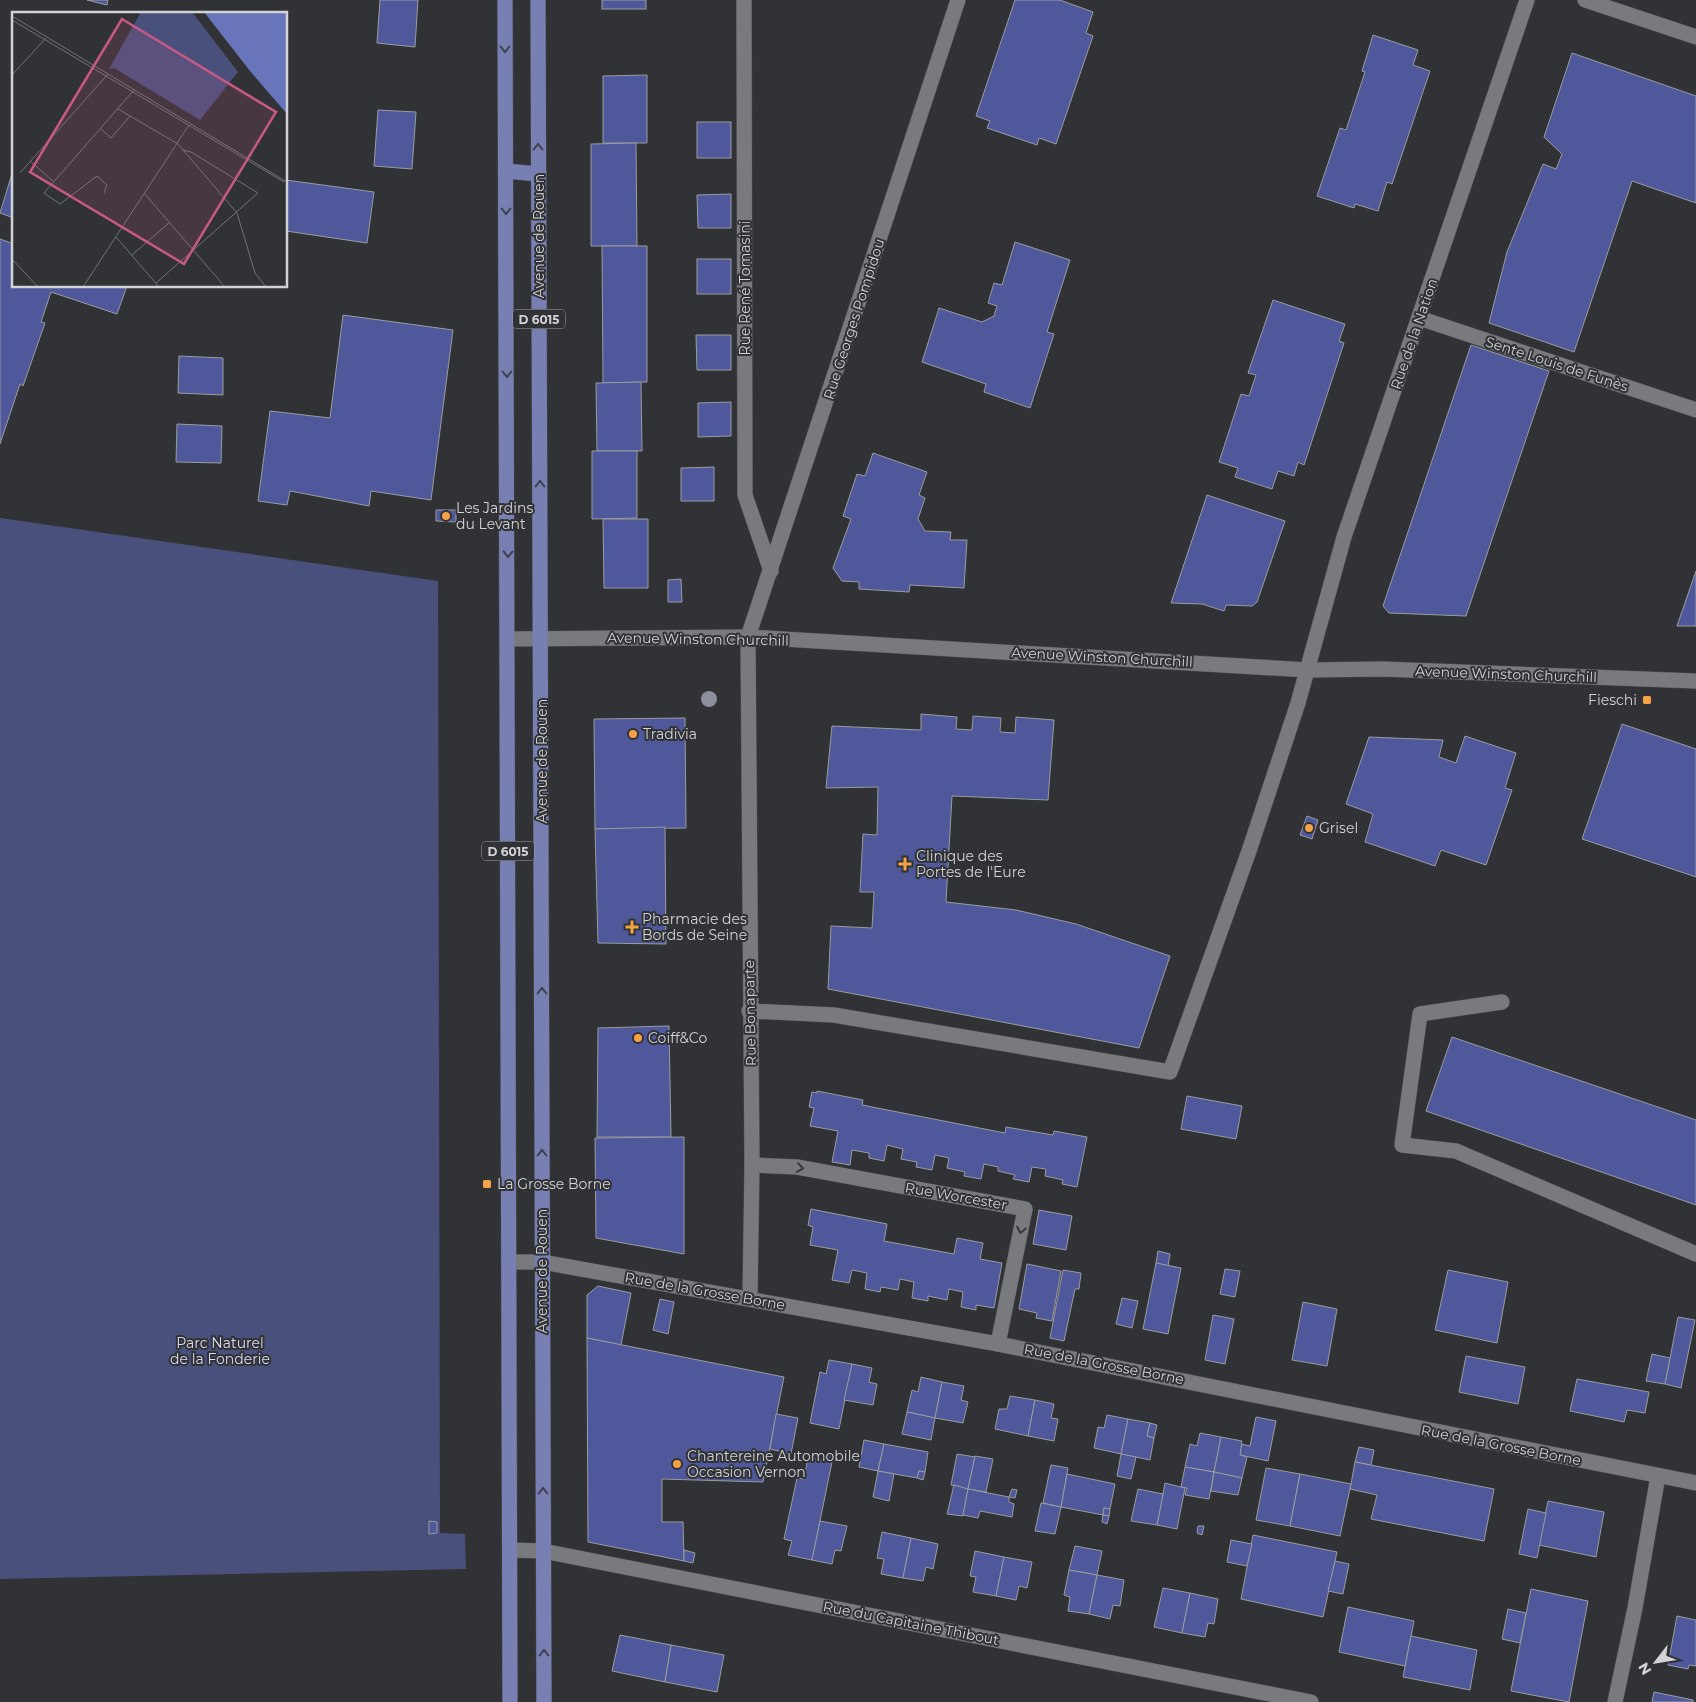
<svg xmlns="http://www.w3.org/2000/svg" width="1696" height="1702" font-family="Montserrat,sans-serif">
<rect width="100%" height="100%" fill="#313235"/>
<path fill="#49507c" d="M0,518l438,63 2,952 25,1 1,35 -466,10z"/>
<g fill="#4e589b" stroke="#9b9c9f">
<path d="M87,0h21l-1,5z"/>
<path d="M380,0h38l-3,47 -38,-4z"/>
<rect x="602" y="0" width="44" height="9"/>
<path d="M1015,0h45l33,12 -7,21 7,3 -37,108 -17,-6 -2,7 -50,-17 3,-7 -14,-5z"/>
<path d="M1373,35l45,15 -5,15 17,6 -38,113 -5,-2 -9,29 -23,-7 -1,4 -37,-12 23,-68 6,2 19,-58 -3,-1z"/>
<path d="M1572,53l124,43v107l-64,-22 -58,171 -85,-29 18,-71 36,-88 13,5 6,-15 -18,-17z"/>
<path d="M647,75v68h-44v-67z"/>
<path d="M378,110l38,2 -4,57 -38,-3z"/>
<rect x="697" y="122" width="34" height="36"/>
<path d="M636,143l1,103h-46v-102z"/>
<path d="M14,167v51l-14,-5z"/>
<path d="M286,180l88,12 -7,51 -81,-12z"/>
<path d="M731,194v34h-33l-1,-33z"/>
<path d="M0,239l14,5v42h113l-10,28 -66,-22 -10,30 4,1 -22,63 -3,-2 -20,60z"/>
<path d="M1015,242l55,18 -23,72 7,2 -24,74 -46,-16 2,-8 -64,-22 17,-54 43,14 12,-6 3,-10 -9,-3 6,-20 8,2z"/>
<path d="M602,246h45v136l-44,1z"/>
<rect x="697" y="259" width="34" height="35"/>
<path d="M1273,300l72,24 -6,17 5,2 -40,122 -6,-3 -4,14 -16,-5 -6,18 -37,-12 3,-9 -19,-6 22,-68 8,2 7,-21 -8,-2z"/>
<path d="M343,315l110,15 -22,170 -60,-9 -2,15 -79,-15 -3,14 -29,-4 12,-90 60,7z"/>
<path d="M696,335h35v35h-34z"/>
<path d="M1471,345l78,26 -83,245 -77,-3 -6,-7z"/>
<path d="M179,356l44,2v37l-45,-2z"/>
<path d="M641,382l1,69h-45l-1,-68z"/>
<path d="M731,402v34l-33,1v-34z"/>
<path d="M177,424l45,2 -1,37 -45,-1z"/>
<path d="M592,451h45v67l-45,1z"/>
<path d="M873,453l54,19 -8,23 6,3 -7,21 7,12 26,1 -1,8h17l-3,48 -54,-3 -1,7 -50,-3v-7l-17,-1 -9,-13 18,-49 -8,-3 14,-42 8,2z"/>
<path d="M714,467v34h-33v-33z"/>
<path d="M1207,495l78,26 -28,81 -5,4 -26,-1 -2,6 -22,-7 -31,-1z"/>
<path d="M436,510h20v12l-20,-1z"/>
<path d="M603,519h45v69h-44z"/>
<path d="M1696,571v55h-19z"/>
<path d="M681,579l1,23h-14v-22z"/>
<path d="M921,714l36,3 -1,12 16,1 1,-14 28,2 -1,14 15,1 1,-16 38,3 -6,80 -96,-4 -6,106 70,8 60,14 94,32 -31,92 -311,-59 3,-63 41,2 2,-36h-14l3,-58 14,1 1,-48 -52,1 6,-62 89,4z"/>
<path d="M685,718l1,110 -91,1 -1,-110z"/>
<path d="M1622,724l74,25v128l-114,-38z"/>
<path d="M1465,736l51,17 -11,35 7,2 -26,75 -45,-15 -6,16 -70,-24 8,-28 -27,-10 23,-67 74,3 -4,17 17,6z"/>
<path d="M1307,816l11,4 -6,19 -12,-4z"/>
<path d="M665,827l1,117 -68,-1 -3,-114z"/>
<path d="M669,1026l2,111h-74l1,-109z"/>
<path d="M1452,1037l244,83v85l-270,-94z"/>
<path d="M817,1091l46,9 -1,5 143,28 1,-6 47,8 1,-4 33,6 -10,50 -15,-3 1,-4 -18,-4 1,-7 -14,-2 -3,15 -16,-3 2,-4 -17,-4v-4l-14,-3 -3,15 -17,-3 1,-4 -18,-4 2,-10 -14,-3 -3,15 -16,-3 1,-5 -16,-3 2,-10 -16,-4 -3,16 -15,-3v-5l-17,-3 -2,15 -18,-3 6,-31 -28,-5 4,-18 -5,-1 3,-15 5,1z"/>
<path d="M1187,1096l55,10 -6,33 -55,-10z"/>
<path d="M684,1137v117l-88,-16 -1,-100z"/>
<path d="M811,1209l76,15 -3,17 70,13 3,-16 26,5 -3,16 22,4 -8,45 -18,-3v5l-15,-3 2,-15 -14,-3 -2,11 -19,-4v5l-16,-3 2,-16 -14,-3 -2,11 -17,-3 -1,5 -15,-3 2,-16 -15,-3 -3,13 -17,-3 6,-30 -28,-5 3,-18 -5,-2z"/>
<path d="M1039,1210l33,6 -6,34 -33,-6z"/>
<path d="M1158,1251l12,3 -2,12 -12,-3z"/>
<path d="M1156,1263l25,5 -13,66 -25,-5z"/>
<path d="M1027,1264l34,7 -9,50 -16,-3 1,-5 -18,-4z"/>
<path d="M1225,1269l15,2 -5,26 -15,-3z"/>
<path d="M1063,1270l18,3 -2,16h-4l-11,52 -14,-3z"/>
<path d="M1448,1270l60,12 -11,61 -62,-13z"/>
<path d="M598,1286l33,7 -10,52 -34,-7v-43z"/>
<path d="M1122,1298l16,3 -6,27 -16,-4z"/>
<path d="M660,1299l14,3 -6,32 -15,-4z"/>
<path d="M1303,1302l34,7 -10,57 -35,-6z"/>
<path d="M1213,1315l21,4 -9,45 -20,-4z"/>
<path d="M1678,1317l17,3 -14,68 -16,-4z"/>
<path d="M587,1338l197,39 -21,105 -101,-3v43h21l1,39 -96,-19z"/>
<path d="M1652,1354l18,4 -5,26 -19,-3z"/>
<path d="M1466,1356l59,11 -7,37 -59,-12z"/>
<path d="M829,1360l23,4 -13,65 -29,-6 10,-51 6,2z"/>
<path d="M852,1364l20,4 -3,14 8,2 -4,21 -29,-5z"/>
<path d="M921,1377l21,5 -7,36 -28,-6 5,-22 6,2z"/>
<path d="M1577,1379l72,13 -4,21 -18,-3 -3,12 -54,-11z"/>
<path d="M942,1382l22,4 -3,14 7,2 -5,21 -28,-5z"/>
<path d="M1010,1396l25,4 -7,36 -33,-7 4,-20h8z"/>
<path d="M1035,1400l19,4 -3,14 7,1 -4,22 -26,-5z"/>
<path d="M907,1412l28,6 -4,22 -29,-6z"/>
<path d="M776,1414l22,4 -7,36 -21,-5z"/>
<path d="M1107,1415l21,4 -7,35 -27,-6 4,-21 6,1z"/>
<path d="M1256,1417l20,4 -8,40 -28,-6 1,-11 9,2z"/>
<path d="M1128,1419l22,4 -3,13 7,2 -4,22 -29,-6z"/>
<path d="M1150,1423l7,2 -3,13 -7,-2z"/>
<path d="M1200,1433l21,4 -7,35 -29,-5 5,-23 7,2z"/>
<path d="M1221,1437l21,4 -2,14 7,2 -5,21 -28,-6z"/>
<path d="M864,1440l20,4 -6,27 -19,-4z"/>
<path d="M884,1444l44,8 -3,20 -6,-1 -2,7 -39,-7z"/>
<path d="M1359,1447l15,3 -3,15 -16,-3z"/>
<path d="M828,1452l6,2 -2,8 -6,-1z"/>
<path d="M957,1454l18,3 -7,32 -17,-4z"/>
<path d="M1121,1454l15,3 -5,22 -14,-3z"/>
<path d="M975,1456l18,3 -7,33 -18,-3z"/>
<path d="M808,1457l24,5 -20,98 -24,-5 4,-14 -8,-2 13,-61 7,1z"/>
<path d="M1355,1462l139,27 -10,52 -113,-22 6,-24 -27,-6z"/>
<path d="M1051,1465l17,3 -7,39 -18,-4z"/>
<path d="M1185,1467l29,5 -5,27 -24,-4 2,-7 -6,-1z"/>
<path d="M1266,1468l34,6 -10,52 -34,-6z"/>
<path d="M878,1471l16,3 -5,27 -16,-4z"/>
<path d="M919,1471l6,1 -2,8 -6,-2z"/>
<path d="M1214,1472l28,6 -4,17 -27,-4z"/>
<path d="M1067,1474l48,10 -5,25 -6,-1 -1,7 -42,-8z"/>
<path d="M1300,1474l51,10 -11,52 -50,-10z"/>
<path d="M1165,1483l20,5 -8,41 -20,-4z"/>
<path d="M954,1485l14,4 -5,27 -16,-2z"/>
<path d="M968,1489l41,8v5l5,2 -2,13 -32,-6 -2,7 -15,-3z"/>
<path d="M1012,1489l5,1 -2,8 -6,-1z"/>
<path d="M1138,1489l25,5 -6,31 -26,-4z"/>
<path d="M1548,1501l56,11 -8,45 -57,-12z"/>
<path d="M1041,1503l20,4 -6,27 -20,-3z"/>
<path d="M1104,1508l6,1 -1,7 -6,-1z"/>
<path d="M1528,1509l18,4 -9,45 -18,-4z"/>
<path d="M1103,1515l6,1 -2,8 -5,-2z"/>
<path d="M429,1521l8,1v11l-8,1z"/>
<path d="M820,1521l27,5 -6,25 -6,-1 -3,14 -20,-4z"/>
<path d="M1198,1526h6l-2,9 -5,-2z"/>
<path d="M882,1532l29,6 -8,40 -22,-4 3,-15 -7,-1z"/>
<path d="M1253,1535l84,17 -14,65 -82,-18z"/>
<path d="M911,1538l27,6 -5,25 -7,-2 -3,14 -20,-3z"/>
<path d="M1231,1540l21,4 -5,22 -20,-4z"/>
<path d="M1075,1546l27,5 -5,24 -28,-5z"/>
<path d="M684,1550l11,3 -2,10 -9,-2z"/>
<path d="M975,1551l29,6 -8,39 -23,-4 3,-15 -6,-1z"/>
<path d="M1004,1557l28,5 -5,26 -8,-2 -3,14 -20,-4z"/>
<path d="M1335,1561l14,3 -6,30 -15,-3z"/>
<path d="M1069,1570l28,5 -8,39 -21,-3 2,-14 -6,-2z"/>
<path d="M1097,1575l27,5 -4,26 -7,-1 -3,14 -21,-5z"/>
<path d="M1163,1588l27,5 -8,40 -28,-6z"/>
<path d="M1531,1589l57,12 -19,101 -58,-11z"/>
<path d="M1190,1593l28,6 -4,25 -6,-1 -3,14 -23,-4z"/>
<path d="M1348,1607l66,14 -9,45 -66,-14z"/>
<path d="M1508,1609l18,4 -6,30 -18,-4z"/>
<path d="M1677,1616l19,4v46l-7,-1 -1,4 -20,-4z"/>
<path d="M620,1635l51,10 -6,37 -53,-11z"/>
<path d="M1411,1636l66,14 -7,40 -67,-13z"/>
<path d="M671,1645l53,10 -7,37 -52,-10z"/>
<path d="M1654,1692l39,8v2h-41z"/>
</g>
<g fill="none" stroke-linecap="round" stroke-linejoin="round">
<defs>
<g id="minor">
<path d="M744,0l1,495 26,76"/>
<path d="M1585,0l111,37"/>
<path d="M1419,318l277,92"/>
<path d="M508,639l240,-2 560,33 74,-1 314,12"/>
<path d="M1502,1002l-82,12 -18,131 54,6 240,103"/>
<path d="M749,1011l85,4 336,57 79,-221 49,-148 46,-166 183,-537"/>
<path d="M752,1165l45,2 228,42 -27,135"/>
<path d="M509,1262h33l456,82 698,139"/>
<path d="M750,1298l2,-133 -4,-528 210,-637"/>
<path d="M510,1550l33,1 768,151"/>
<path d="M1615,1702l20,-94 23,-132"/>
</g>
<g id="major">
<path d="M505,0l5,1702"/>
<path d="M538,0l6,1702"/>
<path d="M506,171l33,3"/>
</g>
</defs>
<use href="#minor" stroke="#4d4e50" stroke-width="16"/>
<use href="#major" stroke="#4d4e50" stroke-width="16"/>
<use href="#minor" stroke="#797a7d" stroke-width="15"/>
<use href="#major" stroke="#777fb3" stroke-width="15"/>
</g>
<circle fill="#8c909b" cx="709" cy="699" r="8"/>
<defs><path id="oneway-chevron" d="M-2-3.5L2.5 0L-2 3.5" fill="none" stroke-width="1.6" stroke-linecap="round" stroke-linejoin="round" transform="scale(1.25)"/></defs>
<g stroke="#3f414e">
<use href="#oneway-chevron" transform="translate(505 49) rotate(90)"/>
<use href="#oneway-chevron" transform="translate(538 147) rotate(-90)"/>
<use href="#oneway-chevron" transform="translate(506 211) rotate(90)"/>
<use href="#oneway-chevron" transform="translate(507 374) rotate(90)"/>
<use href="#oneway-chevron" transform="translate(540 484) rotate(-90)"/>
<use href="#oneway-chevron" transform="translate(508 554) rotate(91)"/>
<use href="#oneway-chevron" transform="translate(542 991) rotate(-90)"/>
<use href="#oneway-chevron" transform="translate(542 1153) rotate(-90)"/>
<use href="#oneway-chevron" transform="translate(543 1491) rotate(-90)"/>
<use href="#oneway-chevron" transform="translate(544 1653) rotate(-90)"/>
</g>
<g stroke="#38393c">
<use href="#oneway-chevron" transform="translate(800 1168) rotate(8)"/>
<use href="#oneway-chevron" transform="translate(1021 1230) rotate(101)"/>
</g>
<g fill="#f6a246" stroke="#313235" stroke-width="2">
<circle cx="446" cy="516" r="5"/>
<rect x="1642" y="695" width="10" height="10" rx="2.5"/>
<circle cx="633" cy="734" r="5"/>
<circle cx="1309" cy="828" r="5"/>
<path d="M902.5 856.5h5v5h5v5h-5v5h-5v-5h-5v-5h5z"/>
<path d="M629.5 919.5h5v5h5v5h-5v5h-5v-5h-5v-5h5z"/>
<circle cx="638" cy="1038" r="5"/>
<rect x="482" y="1179" width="10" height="10" rx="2.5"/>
<circle cx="677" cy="1464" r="5"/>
</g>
<g text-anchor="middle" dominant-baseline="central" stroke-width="4" stroke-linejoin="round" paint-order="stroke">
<g fill="#313235" stroke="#a2a3a5" stroke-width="1">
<rect x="513" y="309.5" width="52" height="19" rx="4"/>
<rect x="482" y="841.5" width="52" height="19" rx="4"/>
</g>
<g font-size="12" font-weight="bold" fill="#d3d3d5">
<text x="539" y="319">D 6015</text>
<text x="508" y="851">D 6015</text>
</g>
<g font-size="14" fill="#d3d3d5" stroke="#313235">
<text transform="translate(539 236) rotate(-90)">Avenue de Rouen</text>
<text transform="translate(745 288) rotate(-90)">Rue René Tomasini</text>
<text transform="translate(854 319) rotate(-72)">Rue Georges Pompidou</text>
<text transform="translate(1414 334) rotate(-71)">Rue de la Nation</text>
<text transform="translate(1557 364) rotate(18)">Sente Louis de Funès</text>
<text transform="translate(698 639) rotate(1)">Avenue Winston Churchill</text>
<text transform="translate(1102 657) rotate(3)">Avenue Winston Churchill</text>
<text transform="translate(1506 674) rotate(2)">Avenue Winston Churchill</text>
<text transform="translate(542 761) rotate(-90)">Avenue de Rouen</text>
<text transform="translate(750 1013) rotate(-91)">Rue Bonaparte</text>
<text transform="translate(956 1196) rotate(10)">Rue Worcester</text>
<text transform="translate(542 1271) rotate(-90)">Avenue de Rouen</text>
<text transform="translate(705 1291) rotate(10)">Rue de la Grosse Borne</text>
<text transform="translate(1104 1364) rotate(11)">Rue de la Grosse Borne</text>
<text transform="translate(1501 1445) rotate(11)">Rue de la Grosse Borne</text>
<text transform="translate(911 1623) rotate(11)">Rue du Capitaine Thibout</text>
</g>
<g font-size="14" fill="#d3d3d5" stroke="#313235" text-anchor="start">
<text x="456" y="508">Les Jardins<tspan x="456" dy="16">du Levant</tspan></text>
<text x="1637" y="700" text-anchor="end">Fieschi</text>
<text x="643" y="734">Tradivia</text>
<text x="1319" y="828">Grisel</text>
<text x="916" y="856">Clinique des<tspan x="916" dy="16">Portes de l'Eure</tspan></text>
<text x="642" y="919">Pharmacie des<tspan x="642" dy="16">Bords de Seine</tspan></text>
<text x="648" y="1038">Coiff&amp;Co</text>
<text x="497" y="1184">La Grosse Borne</text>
<text x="687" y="1456">Chantereine Automobile<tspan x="687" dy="16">Occasion Vernon</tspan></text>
</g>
<g font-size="14" fill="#d7dcef" stroke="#313235">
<text x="220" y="1343">Parc Naturel<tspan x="220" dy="16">de la Fonderie</tspan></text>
</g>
</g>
<g transform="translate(12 12)">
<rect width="275" height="275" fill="#313235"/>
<path d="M129,0h51l46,60 -38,48 -86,-52 -5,1z" fill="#49507c"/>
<path d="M192,0h83v102l-37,-43z" fill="#6975ba"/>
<path fill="none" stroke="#727275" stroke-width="1" d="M0,4l275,166M0,8l272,162M0,63l34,-37M106,97l60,35 59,69 18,60 11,14M89,117l10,9 19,-22M18,149l23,20M8,161l88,-99M92,181l3,-8 -10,-9 -37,28 -16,-11 90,-103M132,181l81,94M104,225l43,50M120,243l38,-33M0,247l26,28M144,271l102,-90 -67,-41 -9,-2M71,275l106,-162"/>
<path fill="#c85986" fill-opacity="0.15" stroke="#c85986" stroke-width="2.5" d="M110,7l154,93 -92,152 -154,-92z"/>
<rect width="275" height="275" fill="none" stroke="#d3d3d5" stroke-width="2.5"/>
</g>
<g transform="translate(1656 1662) rotate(239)" stroke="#313235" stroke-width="4" paint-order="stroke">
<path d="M0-4L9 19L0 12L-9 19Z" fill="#d3d3d5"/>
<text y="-8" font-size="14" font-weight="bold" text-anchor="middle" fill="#d3d3d5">N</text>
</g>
</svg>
